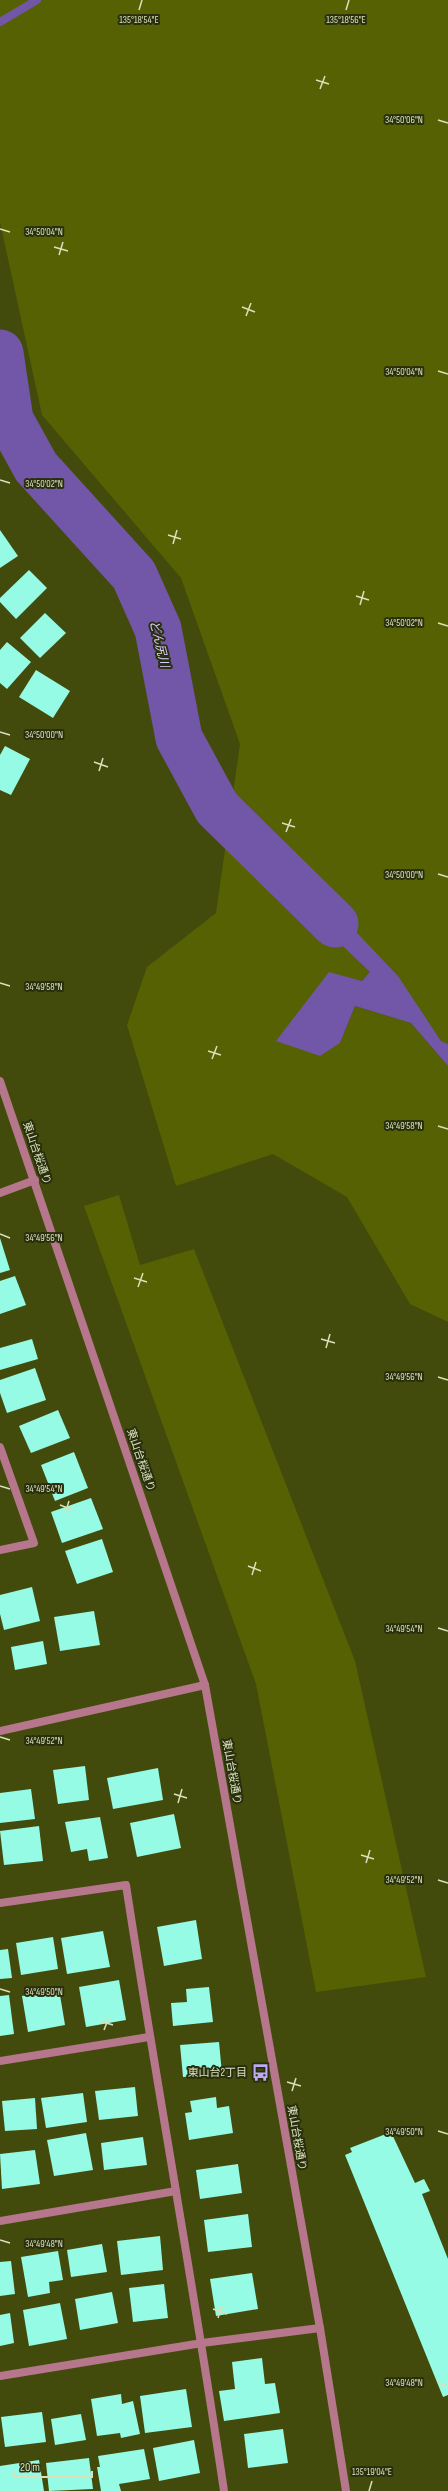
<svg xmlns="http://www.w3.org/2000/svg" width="448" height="2491" font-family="'Sofia Sans Condensed','Noto Sans JP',sans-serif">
<rect width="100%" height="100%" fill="#424b0b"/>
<g fill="#556102">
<path d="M0,0h448v1044l-7,-3 -100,-125 -12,17 42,39 -9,9 -22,62 15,-37 56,17 37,43v256l-38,-18 -63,-107 -74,-43 -97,32 -49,-161 20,-58 69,-54 24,-169 -59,-166 -139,-163 -42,-193z"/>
<path d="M119,1195l21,70 54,-16 161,412 71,316 -110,15 -60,-308 -172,-478z"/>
</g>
<path fill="#7256a7" d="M341,916l57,60 43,65 7,3v22l-37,-43 -56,-17 -15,37 -20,13 -44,-15 53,-69 33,9 8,-9 -41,-39z"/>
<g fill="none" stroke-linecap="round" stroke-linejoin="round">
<path stroke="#7256a7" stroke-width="8" d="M0,22l37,-22"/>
<path stroke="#7256a7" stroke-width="47" d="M0,353l10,67 26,47 98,108 24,54 21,109 38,70 118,116"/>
</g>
<g fill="#95fbe4">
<path d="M0,530l18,26 -18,12z"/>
<path d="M29,570l18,18 -31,31 -16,-17v-4z"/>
<path d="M45,613l21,20 -26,25 -20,-20z"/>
<path d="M7,642l24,20 -24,27 -7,-6v-33z"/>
<path d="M36,670l34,21 -17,27 -34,-21z"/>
<path d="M5,746l25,13 -19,36 -11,-5v-35z"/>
<path d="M0,1238l10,32 -10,3z"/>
<path d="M15,1276l11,29 -26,9v-33z"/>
<path d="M32,1339l6,20 -38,11v-22z"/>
<path d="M35,1368l11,32 -39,13 -7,-20v-13z"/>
<path d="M58,1410l12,28 -39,15 -12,-27z"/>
<path d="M74,1452l14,36 -33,13 -14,-36z"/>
<path d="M91,1498l12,31 -41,14 -11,-31z"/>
<path d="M102,1539l11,33 -36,12 -12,-33z"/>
<path d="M32,1587l8,34 -36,9 -4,-16v-19z"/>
<path d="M94,1611l6,34 -40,6 -6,-34z"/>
<path d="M43,1641l4,23 -32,6 -4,-23z"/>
<path d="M85,1766l4,34 -31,4 -5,-34z"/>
<path d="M158,1768l5,32 -50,9 -6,-31z"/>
<path d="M31,1789l4,30 -35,4v-30z"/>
<path d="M174,1814l7,34 -44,9 -7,-34z"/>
<path d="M100,1817l8,41 -19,3 -2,-12 -16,3 -6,-30z"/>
<path d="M39,1826l4,35 -39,4 -4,-34z"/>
<path d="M196,1920l6,39 -38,7 -7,-39z"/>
<path d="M103,1931l7,36 -43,7 -6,-36z"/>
<path d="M53,1937l5,32 -37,6 -5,-32z"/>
<path d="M8,1949l4,29 -12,1v-29z"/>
<path d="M119,1980l7,40 -40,7 -7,-40z"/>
<path d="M209,1987l4,35 -40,4 -2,-23 16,-1 -1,-13z"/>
<path d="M59,1989l6,36 -37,7 -6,-36z"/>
<path d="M9,1995l5,39 -14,2v-40z"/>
<path d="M219,2042l3,32 -39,3 -3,-32z"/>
<path d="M135,2087l3,29 -39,4 -4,-29z"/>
<path d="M83,2093l4,29 -41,6 -5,-30z"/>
<path d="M216,2097l1,11 12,-2 4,27 -44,7 -4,-27 7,-1 -2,-11z"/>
<path d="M35,2098l2,31 -32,2 -3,-30z"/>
<path d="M391,2132l24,51 9,-4 6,12 -8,3 26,65v136l-5,2 -98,-242 7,-3 -2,-4z"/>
<path d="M86,2133l7,37 -39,6 -7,-36z"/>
<path d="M143,2137l4,28 -43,5 -3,-27z"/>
<path d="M35,2150l5,34 -38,5 -2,-35z"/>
<path d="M238,2164l4,29 -42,6 -4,-29z"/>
<path d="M248,2214l4,33 -44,5 -4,-32z"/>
<path d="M160,2236l3,34 -42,5 -4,-34z"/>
<path d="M102,2244l5,28 -36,5 -4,-27z"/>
<path d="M58,2251l5,29 -14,2 1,11 -22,4 -7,-40z"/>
<path d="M11,2261l4,33 -15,2v-34z"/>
<path d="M252,2273l6,36 -42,7 -6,-37z"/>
<path d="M164,2284l4,34 -35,4 -4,-34z"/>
<path d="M112,2292l6,31 -38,7 -5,-31z"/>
<path d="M60,2303l7,36 -38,7 -6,-36z"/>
<path d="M10,2313l4,30 -14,3v-31z"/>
<path d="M262,2358l3,26 10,-1 5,30 -56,8 -5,-30 16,-2 -3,-27z"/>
<path d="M186,2389l6,38 -47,6 -5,-37z"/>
<path d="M121,2394l1,10 11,-3 7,33 -19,4 -1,-5 -23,3 -6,-37z"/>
<path d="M42,2412l4,30 -41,5 -4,-30z"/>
<path d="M81,2414l5,26 -31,5 -4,-26z"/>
<path d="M283,2429l5,34 -40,5 -4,-34z"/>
<path d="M194,2440l6,33 -41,8 -6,-33z"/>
<path d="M144,2449l6,30 -31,5 2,7h-20l-4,-24h3l-2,-11z"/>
<path d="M89,2458l4,31 -44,2 -3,-28z"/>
<path d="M39,2460l5,31h-44v-25z"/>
</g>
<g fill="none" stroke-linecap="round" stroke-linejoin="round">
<g stroke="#b6768c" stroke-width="8">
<path d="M0,1193l35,-13"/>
<path d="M0,1447l34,96 -34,7"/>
<path d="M0,1903l126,-18c31,202 68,403 98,606"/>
<path d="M0,2061l149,-24"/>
<path d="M0,2221l176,-30"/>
<path d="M0,2376l202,-33 118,-15"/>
</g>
<g stroke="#b6768c" stroke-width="8">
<path d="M0,1081l205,604 115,643 26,163"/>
<path d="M0,1731l205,-46"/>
</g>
</g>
<path fill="none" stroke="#d8e1ba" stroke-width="1.5" d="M139,10l3,-10M346,10l3,-10M316,80l13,4M320,89l5,-13M438,120l10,3M0,229l10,3M54,247l14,4M59,255l4,-13M242,307l13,5M246,316l5,-13M438,371l10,3M0,480l10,3M168,535l13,4M173,544l4,-14M356,596l13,4M360,605l4,-14M438,623l10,3M0,732l10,3M94,762l14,5M99,771l4,-13M282,823l13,4M286,832l5,-13M438,874l10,3M0,983l10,3M208,1051l13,4M212,1059l5,-13M438,1126l10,3M0,1234l10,4M134,1278l13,4M138,1287l5,-14M321,1339l14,4M326,1348l4,-14M438,1377l10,3M0,1486l10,3M60,1505l13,5M65,1514l4,-13M248,1566l13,5M252,1575l4,-13M438,1628l10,3M0,1737l10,3M174,1794l13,4M178,1803l4,-14M361,1855l13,4M366,1863l4,-13M438,1880l10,3M0,1989l10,3M100,2021l13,4M104,2030l5,-13M287,2082l14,4M292,2091l4,-13M438,2131l10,3M0,2240l10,3M213,2309l14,5M218,2318l4,-13M438,2383l10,3M369,2491l3,-10"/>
<defs>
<symbol id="bus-bare" viewBox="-9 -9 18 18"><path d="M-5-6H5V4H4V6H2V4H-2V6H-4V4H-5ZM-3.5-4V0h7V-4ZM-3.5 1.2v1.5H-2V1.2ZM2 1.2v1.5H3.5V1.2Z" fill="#bfa8f4" stroke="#292f0e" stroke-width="2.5" paint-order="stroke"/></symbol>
</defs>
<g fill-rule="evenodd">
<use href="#bus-bare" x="248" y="2060" width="25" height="25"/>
</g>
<g text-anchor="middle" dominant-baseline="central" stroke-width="4" stroke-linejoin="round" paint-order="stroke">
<g font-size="11" fill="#d8e1ba" stroke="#292f0e">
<text transform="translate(37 1153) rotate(71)">東山台桜通り</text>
<text transform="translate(141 1460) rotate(71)">東山台桜通り</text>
<text transform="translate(232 1772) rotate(80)">東山台桜通り</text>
<text transform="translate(297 2138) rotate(80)">東山台桜通り</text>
</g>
<g font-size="11" fill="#d8e1ba" stroke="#292f0e" text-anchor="end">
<text x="247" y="2072">東山台2丁目</text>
</g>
<g font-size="12" font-style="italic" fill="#dacefb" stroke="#292f0e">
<text transform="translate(159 644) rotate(76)">どん尻川</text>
</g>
</g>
<g font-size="10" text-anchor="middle" fill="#d8e1ba" stroke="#292f0e" stroke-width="4" stroke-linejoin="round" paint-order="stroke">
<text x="139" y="23">135°18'54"E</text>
<text x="346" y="23">135°18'56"E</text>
<text x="404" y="123">34°50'06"N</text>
<text x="44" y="235">34°50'04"N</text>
<text x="404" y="375">34°50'04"N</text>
<text x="44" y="487">34°50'02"N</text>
<text x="404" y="626">34°50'02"N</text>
<text x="44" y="738">34°50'00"N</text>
<text x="404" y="878">34°50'00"N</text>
<text x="44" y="990">34°49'58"N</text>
<text x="404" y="1129">34°49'58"N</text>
<text x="44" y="1241">34°49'56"N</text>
<text x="404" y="1380">34°49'56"N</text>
<text x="44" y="1492">34°49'54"N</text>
<text x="404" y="1632">34°49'54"N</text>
<text x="44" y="1744">34°49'52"N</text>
<text x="404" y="1883">34°49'52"N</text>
<text x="44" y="1995">34°49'50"N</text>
<text x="404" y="2135">34°49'50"N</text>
<text x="44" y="2247">34°49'48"N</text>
<text x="404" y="2386">34°49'48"N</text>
<text x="372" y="2475">135°19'04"E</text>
</g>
<path d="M14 2471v6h78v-6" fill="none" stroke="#d8e1ba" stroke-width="2"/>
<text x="20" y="2471" font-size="12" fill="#d8e1ba" stroke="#292f0e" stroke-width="3" paint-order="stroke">20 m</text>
</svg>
